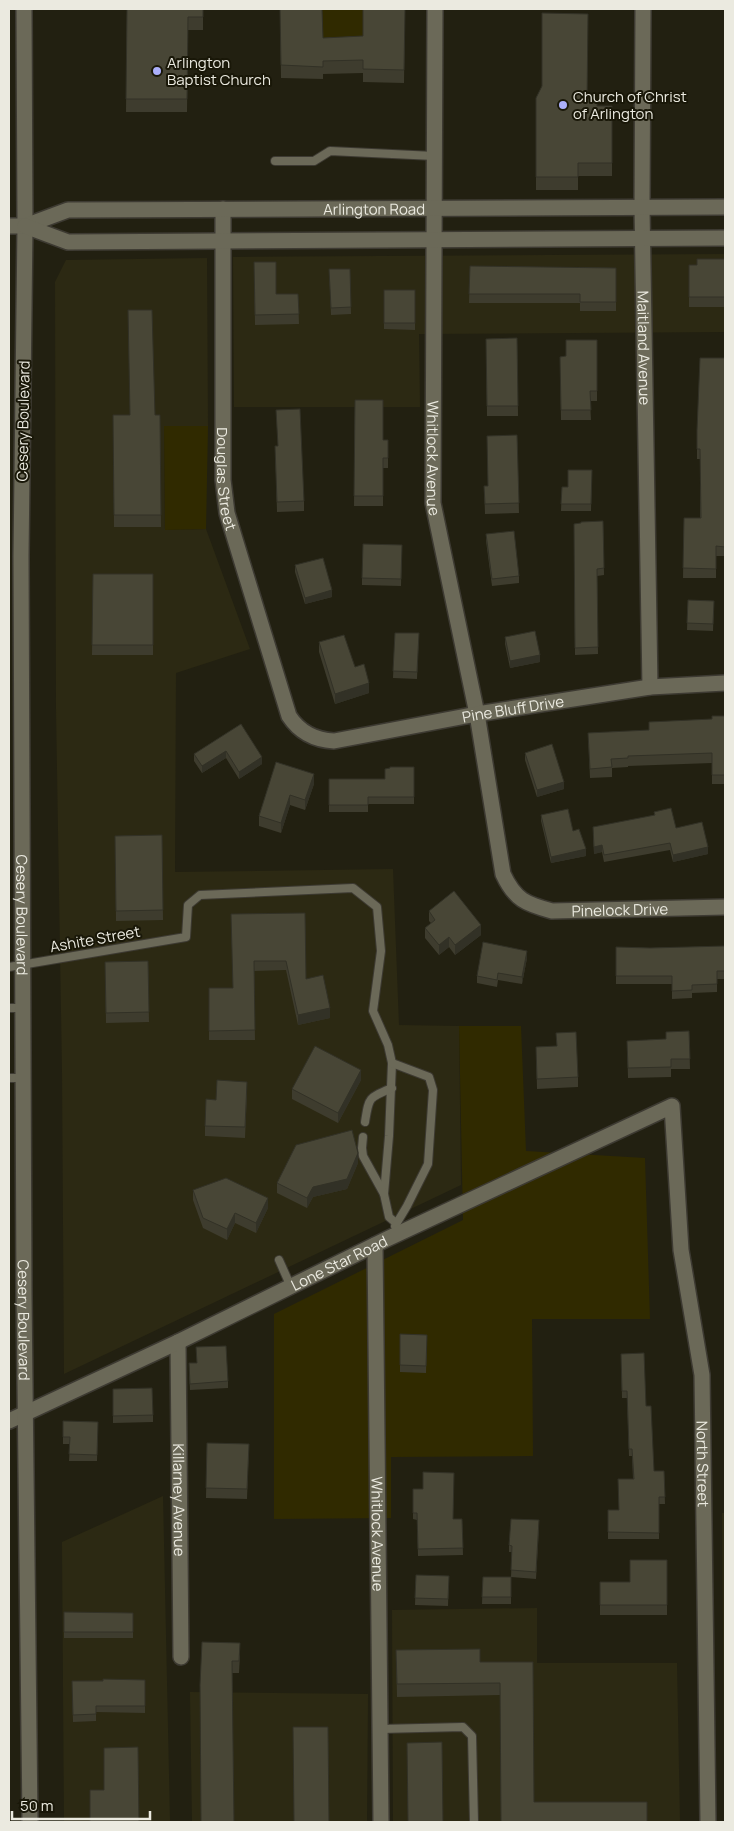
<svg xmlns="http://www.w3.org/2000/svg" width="734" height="1831" font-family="Manrope,sans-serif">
<rect width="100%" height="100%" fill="#222011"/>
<g fill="#2c2913">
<path d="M725,254v78l-306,2 1,73h-186l-1,-150z"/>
<path d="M207,258l1,168h-44l1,104 41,-1 44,120 -74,24 -1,199 218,-3 6,156 60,1 2,159 -397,189 -2,-302 -6,-363 -1,-427 11,-22z"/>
<path d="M163,1496l7,326h-106l-2,-280z"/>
<path d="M722,1513h3v253h-1z"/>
<path d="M537,1608v55h140l3,159h-287l-1,-212z"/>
<path d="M190,1692l178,2 -1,128h-175z"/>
</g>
<g fill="#302a00">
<path d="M322,9h41v41h-40z"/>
<path d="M164,426h44l-2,103 -41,1z"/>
<path d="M459,1026h62l5,125 119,7 5,161h-118l1,137 -142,1v61l-117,1v-205l189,-94z"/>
</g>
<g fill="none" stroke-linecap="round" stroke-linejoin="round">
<defs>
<g id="lane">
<path d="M275,161h39l16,-10 104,5"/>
<path d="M9,967l177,-30 2,-32 12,-10 153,-7 24,19 4,44 -8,60 15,34 4,18 -3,73 -5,58 5,23 7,6"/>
<path d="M9,1008h15"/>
<path d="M392,1063l37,14 4,13 -5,74 -21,42 -12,20"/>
<path d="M9,1078h15"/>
<path d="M365,1122c4,-25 3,-24 27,-34"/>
<path d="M363,1137l-1,11 1,8 21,38"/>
<path d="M279,1260l12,27"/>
<path d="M380,1729l83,-2 9,9 2,86"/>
</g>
<g id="street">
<path id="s1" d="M435,9l-2,494 44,211 26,160c12,26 23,30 49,37l173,-4"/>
<path id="s2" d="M643,9l-1,199 8,479"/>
<path id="s3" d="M223,209v271l4,33 62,203c11,17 26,24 45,25l143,-27 173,-27 75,-4"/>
<path id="s4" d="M375,1245l6,577"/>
<path id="s5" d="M178,1342l3,315"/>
<path id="s6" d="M9,1421l169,-79 211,-104 283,-132 9,144 21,125 6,447"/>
</g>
<g id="secondary">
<path id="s7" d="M24,9l1,217 -4,330 3,739 6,527"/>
<path id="s8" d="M9,226h16l43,-16 657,-3"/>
<path d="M25,226l43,16 657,-4"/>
</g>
</defs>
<use href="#lane" stroke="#3d3a32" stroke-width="10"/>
<use href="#street" stroke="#3d3a32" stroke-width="18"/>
<use href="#secondary" stroke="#3d3a32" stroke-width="18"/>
<use href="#lane" stroke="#6b6958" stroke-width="8"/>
<use href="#street" stroke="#6b6958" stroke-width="15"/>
<use href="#secondary" stroke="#6b6958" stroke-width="15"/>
</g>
<g fill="#3e3c2e">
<path d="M127,9h76v21h-15l-1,82h-61z"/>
<path d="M280,9l43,29 40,-2 42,-27 -1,74 -41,-1v-9l-40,1v5l-42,-1z"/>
<path d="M536,98l51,1 10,7h15v70h-34v14h-42z"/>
<path d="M725,259v48h-36v-42h8z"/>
<path d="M254,262l22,32h22l1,30 -44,1z"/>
<path d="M470,266l146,2v43h-36v-8h-111z"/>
<path d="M329,269h21l1,45 -20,1z"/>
<path d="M384,290h31v40l-31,-1z"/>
<path d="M517,338l1,78h-31l-1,-77z"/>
<path d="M597,340v61h-7l1,19h-30l-1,-63 6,-1z"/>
<path d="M725,358v198h-9v22h-33l1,-60h16v-59h-3v-20z"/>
<path d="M355,400l28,40h5v28h-5v38h-29z"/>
<path d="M113,415h47l1,112h-47z"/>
<path d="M517,435l2,78 -34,1 -1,-28h4z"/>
<path d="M275,446l29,55v10l-27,1z"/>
<path d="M592,470l-1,41h-30l1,-24h6z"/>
<path d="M603,521l1,54 -7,1 1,78 -23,1 -1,-131z"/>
<path d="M486,534l33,42v7l-27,3 -6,-45z"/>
<path d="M402,545l-1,41 -39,-1v-7z"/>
<path d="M295,565l37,32 -27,7 -10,-32z"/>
<path d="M93,574h60v81h-61z"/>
<path d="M688,600l26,1 -1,30 -26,-1z"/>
<path d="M395,633h24l-2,46 -24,-1z"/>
<path d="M505,637l35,25 -30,6 -5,-24z"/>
<path d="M319,642l36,25 14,26 -34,11 -16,-52z"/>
<path d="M725,716v68h-13v-21l-84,3v1l-16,1v9l-22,1 -2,-45 61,-3 63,-11z"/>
<path d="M241,724l21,40 -23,15 -13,-21 -24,15 -8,-12v-7z"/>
<path d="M525,753l39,36 -27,8 -12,-37z"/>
<path d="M276,762l38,22 -9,26 -15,-5 -9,28 -22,-7v-10z"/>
<path d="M414,767v37h-46v8h-39v-33h56z"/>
<path d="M654,812l22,16 32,26 -35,8 -3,-12 -66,12 -2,-10 -8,2 -1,-20 61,-19z"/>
<path d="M541,815l32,16 13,25 -35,7 -10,-42z"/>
<path d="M162,835l1,85 -47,1 -1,-85z"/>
<path d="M429,911l52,24 -26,20 -6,-8 -10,8 -14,-17v-10l6,-5 -2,-2z"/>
<path d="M305,913l1,66 24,39 -32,7 -12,-55 -32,1 1,69h-46v-52h24l-2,-74z"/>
<path d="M725,946v33h-8v13l-25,1v5l-20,1v-15h-56v-37l34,1z"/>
<path d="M527,958l-5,26 -24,-4 -1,7 -20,-4v-7z"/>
<path d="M148,961l1,61 -43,1 -1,-61z"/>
<path d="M689,1031l1,38h-19v8l-43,1 -1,-37 39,-2z"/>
<path d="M556,1033l22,44v10l-41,2 -1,-42 21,-1z"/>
<path d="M361,1080l-23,43 -46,-24v-10z"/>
<path d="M247,1092l-2,46 -40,-2v-10l11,-26z"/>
<path d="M358,1163l-11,26 -34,8 -6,11 -30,-15v-10z"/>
<path d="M193,1190l75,18 -12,25 -21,-10 -8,17 -24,-12 -10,-28z"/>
<path d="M400,1334l27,1 -1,38 -26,-1z"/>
<path d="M621,1354l25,52 8,65h10l1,33h-6v35h-51v-29h11l14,-31 -1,-23h-3l-2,-58h-5z"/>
<path d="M196,1363l32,18v7l-38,2 -1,-20z"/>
<path d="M113,1389l40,26v7l-40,1z"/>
<path d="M63,1421l35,1 -1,39h-28l1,-17h-7z"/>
<path d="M207,1443l42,1 -2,55 -41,-1z"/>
<path d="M413,1489l40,30h9l1,36 -45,1 -1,-36 -4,-1z"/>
<path d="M539,1527l-3,52 -25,-2v27h-29l1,-27h28l1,-25h-3v-7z"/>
<path d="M667,1560v55h-67v-33h30z"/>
<path d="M416,1575l33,1 -1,30 -33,-1z"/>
<path d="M64,1612l69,1v25h-69z"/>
<path d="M396,1650l84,12h53l-32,160 -1,-127 -103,2z"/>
<path d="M240,1655l-1,18h-7l-32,12z"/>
<path d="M145,1680v33l-49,-1v9l-23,1 -1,-41z"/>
</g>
<g fill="#323126">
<path d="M332,590v7l-27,7v-6z"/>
<path d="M540,655v7l-30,6v-7z"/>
<path d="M369,683v10l-34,11v-10z"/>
<path d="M226,751v7l-24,15v-7z"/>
<path d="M262,757v7l-23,15v-7z"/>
<path d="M314,774v10l-9,26v-10z"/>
<path d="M564,782v7l-27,8v-7z"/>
<path d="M290,795v10l-9,28v-10z"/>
<path d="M602,845v7l-8,2v-7z"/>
<path d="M708,847v7l-35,8v-7z"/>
<path d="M586,849v7l-35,7v-6z"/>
<path d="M481,925v10l-26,20v-10z"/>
<path d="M449,937v10l-10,8v-10z"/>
<path d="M527,951v7l-5,26v-7z"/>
<path d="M330,1008v10l-32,7v-10z"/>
<path d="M361,1070v10l-23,43v-10z"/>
<path d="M358,1153v10l-11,26 -34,8 -6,11v-10l6,-11z"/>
<path d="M268,1198v10l-12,25v-10z"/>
<path d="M235,1213v10l-8,17v-11z"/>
</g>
<g fill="#484636" stroke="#323126">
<path d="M127,9h76v8h-15l-1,82h-61z"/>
<path d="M280,9h42l1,29 40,-2v-27h42l-1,61 -41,-1v-9l-40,1v6l-42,-2z"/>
<path d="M542,13l46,1 -1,85h10v7h15v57h-34v14h-42v-79l6,-12z"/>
<path d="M697,259h28v38h-36v-32h8z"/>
<path d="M254,262h22v32h22l1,20 -44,1z"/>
<path d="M470,266l146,2v34h-36v-8h-111z"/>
<path d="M329,269h21l1,38 -20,1z"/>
<rect x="384" y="290" width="31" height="33"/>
<path d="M128,310h24l3,105h5l1,100h-47l-1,-100h17z"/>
<path d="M517,338l1,68h-31l-1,-67z"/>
<path d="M566,340h31v51h-7l1,19h-30l-1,-53 6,-1z"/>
<path d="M700,358h25v189l-9,-1v23l-33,-1 1,-50h17l-1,-69h-3v-19z"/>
<path d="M355,400h28v40h5v18h-5v38h-29z"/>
<path d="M300,409l4,92 -27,1 -2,-56h3l-2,-36z"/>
<path d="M517,435l2,68 -34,1 -1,-18h4l-1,-50z"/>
<path d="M568,470h24l-1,34h-30l1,-17h6z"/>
<path d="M603,521l1,47 -7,1 1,78 -23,1 -1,-124 7,-1v-1z"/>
<path d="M514,531l5,45 -27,3 -6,-45z"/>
<path d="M363,544l39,1 -1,34 -39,-1z"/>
<path d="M323,558l9,32 -27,8 -10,-33z"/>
<path d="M93,574h60v71h-61z"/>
<path d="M688,600l26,1 -1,23 -26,-1z"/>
<path d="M535,631l5,24 -30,6 -5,-24z"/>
<path d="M395,633h24l-2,39 -24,-1z"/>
<path d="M344,635l11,32 9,-3 5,19 -34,11 -16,-52z"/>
<path d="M712,716h13v59h-13v-22l-84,3v2l-17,1 1,8 -22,2 -2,-36 61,-3v-8l63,-3z"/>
<path d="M241,724l21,33 -23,15 -13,-21 -24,15 -8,-12z"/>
<path d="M552,744l12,38 -27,8 -12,-37z"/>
<path d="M276,762l38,12 -9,26 -15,-5 -9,28 -22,-7z"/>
<path d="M390,767h24v30h-46v8h-39v-26h56v-10l5,-1z"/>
<path d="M671,808l5,20 26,-6 6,25 -35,8 -3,-12 -66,12 -2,-10 -8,2 -1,-20 62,-12 -1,-3z"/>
<path d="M568,809l5,22 6,-2 7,20 -35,8 -10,-42z"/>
<path d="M162,835l1,75 -47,1 -1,-75z"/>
<path d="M454,891l27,34 -26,20 -6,-8 -10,8 -14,-17 10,-8 -6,-9z"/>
<path d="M305,913l1,66 17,-4 7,33 -32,7 -12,-54h-32l1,69 -46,1v-43h24l-2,-74z"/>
<path d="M483,942l44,9 -5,26 -24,-4 -1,7 -20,-4z"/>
<path d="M725,946v25h-8v13l-25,1v5l-20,1v-15h-56v-29l34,1z"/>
<path d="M148,961l1,51 -43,1 -1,-51z"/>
<path d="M689,1031l1,28h-19v8l-43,1 -1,-27 39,-2v-7z"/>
<path d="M576,1032l2,45 -41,2 -1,-32 21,-1 -1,-13z"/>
<path d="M315,1046l46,24 -23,43 -46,-24z"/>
<path d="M217,1080l30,2 -2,45 -40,-1 1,-27 10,1z"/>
<path d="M352,1130l6,23 -11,26 -34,8 -6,11 -30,-15 19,-38z"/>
<path d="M226,1178l42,20 -12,25 -21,-10 -8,16 -24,-11 -10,-28z"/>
<path d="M400,1334l27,1 -1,31 -26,-1z"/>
<path d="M226,1346l2,35 -38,3 -1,-21h8l-1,-16z"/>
<path d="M644,1353l2,53h5l3,65h10l1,26h-6v36l-51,-1v-22h11l-1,-31h16l-2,-30h-3l-2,-58h-5l-1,-37z"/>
<path d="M152,1388l1,27 -40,1v-27z"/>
<path d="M63,1421l35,1 -1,33 -28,-1 1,-17h-7z"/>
<path d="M207,1443l42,1 -2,45 -41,-1z"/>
<path d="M423,1472l31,1 -1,46h9l1,29 -45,1 -1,-36h-4v-24h10z"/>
<path d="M511,1519l28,1 -3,52 -25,-2 1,-24 -3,-1z"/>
<path d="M630,1560h37v45h-67v-23h30z"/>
<path d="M416,1575l33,1 -1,23 -33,-1z"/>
<path d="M483,1577h28v20h-29z"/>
<path d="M64,1612l69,1v19h-69z"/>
<path d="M202,1642l38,1 -1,18h-7l2,161h-33l-1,-137z"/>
<path d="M480,1649v13h53l1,140h113v20h-146l-1,-139 -103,1 -1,-34z"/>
<path d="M103,1679l42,1v26h-49v8l-23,1 -1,-34h31z"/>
<path d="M293,1727h35l1,95h-35z"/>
<path d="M442,1742l1,80h-35l-1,-79z"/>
<path d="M138,1747l1,75h-49v-32h14v-42z"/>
</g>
<g fill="#abaffb" stroke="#191708" stroke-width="2">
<circle cx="157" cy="71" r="5"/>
<circle cx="563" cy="105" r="5"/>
</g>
<g text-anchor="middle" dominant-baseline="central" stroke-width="4" stroke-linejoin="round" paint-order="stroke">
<g font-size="15" fill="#ebeae0" stroke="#191708" text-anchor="start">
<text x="167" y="62">Arlington<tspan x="167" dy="17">Baptist Church</tspan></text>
<text x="573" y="96">Church of Christ<tspan x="573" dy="17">of Arlington</tspan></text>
</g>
<g font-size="15" fill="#ebeae0" stroke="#191708">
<text stroke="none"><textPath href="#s8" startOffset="368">Arlington Road</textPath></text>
<text stroke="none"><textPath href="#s2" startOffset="339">Maitland Avenue</textPath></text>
<text transform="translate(23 421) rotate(-89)">Cesery Boulevard</text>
<text stroke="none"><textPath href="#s1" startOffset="449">Whitlock Avenue</textPath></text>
<text stroke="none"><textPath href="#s3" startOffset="270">Douglas Street</textPath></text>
<text stroke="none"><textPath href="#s3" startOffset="752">Pine Bluff Drive</textPath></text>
<text stroke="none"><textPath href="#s1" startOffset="1004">Pinelock Drive</textPath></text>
<text stroke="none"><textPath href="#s7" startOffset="906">Cesery Boulevard</textPath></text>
<text transform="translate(95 939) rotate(-10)">Ashite Street</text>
<text stroke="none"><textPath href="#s6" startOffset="366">Lone Star Road</textPath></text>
<text stroke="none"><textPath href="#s7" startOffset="1311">Cesery Boulevard</textPath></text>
<text stroke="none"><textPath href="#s6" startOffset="1094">North Street</textPath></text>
<text stroke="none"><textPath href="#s5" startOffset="158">Killarney Avenue</textPath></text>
<text stroke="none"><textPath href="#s4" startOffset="289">Whitlock Avenue</textPath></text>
</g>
</g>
<rect width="734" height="1831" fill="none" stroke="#ebeae0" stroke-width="20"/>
<path d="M12 1811v8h138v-8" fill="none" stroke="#ebeae0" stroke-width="2.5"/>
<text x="20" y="1811" font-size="15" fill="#ebeae0" stroke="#191708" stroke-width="4" paint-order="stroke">50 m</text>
</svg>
